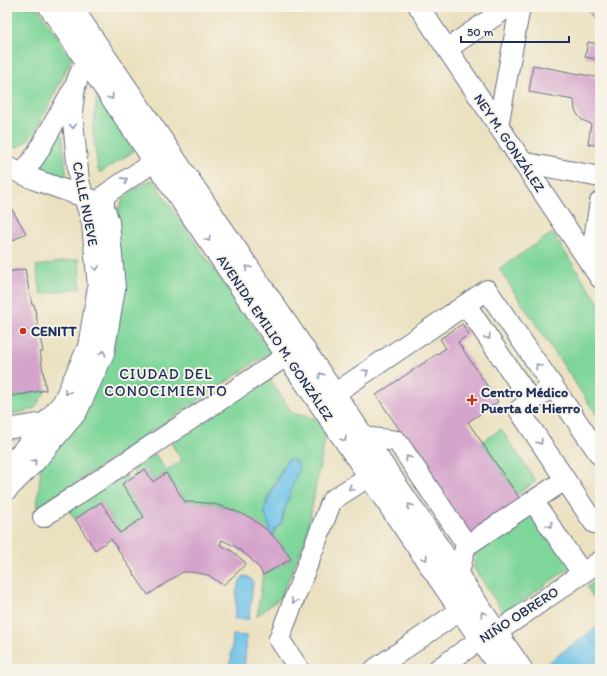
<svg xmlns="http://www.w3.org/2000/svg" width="607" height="676" font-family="Itim,sans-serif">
<rect width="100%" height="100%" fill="#f7f3e8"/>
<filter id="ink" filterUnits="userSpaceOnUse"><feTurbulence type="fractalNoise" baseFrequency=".025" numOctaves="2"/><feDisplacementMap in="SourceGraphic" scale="8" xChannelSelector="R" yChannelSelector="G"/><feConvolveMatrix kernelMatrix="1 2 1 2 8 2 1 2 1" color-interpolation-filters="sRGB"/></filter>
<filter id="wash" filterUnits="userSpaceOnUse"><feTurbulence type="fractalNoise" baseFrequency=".012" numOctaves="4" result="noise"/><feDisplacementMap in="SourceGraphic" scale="16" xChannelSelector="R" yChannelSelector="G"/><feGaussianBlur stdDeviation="0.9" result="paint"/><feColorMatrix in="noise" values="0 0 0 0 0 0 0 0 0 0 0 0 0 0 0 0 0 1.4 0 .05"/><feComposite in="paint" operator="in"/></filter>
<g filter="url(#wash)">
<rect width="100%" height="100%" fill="#ebe1c1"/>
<g fill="#7fd69a" stroke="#4d827c">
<path d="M7,7h30l35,51 -37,75c-8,9 -16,15 -28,16z"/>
<path d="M97,94l37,57 -33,21h-2l-1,-2 -5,-37z"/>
<path d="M59,134l4,2v4l4,41 -27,-10 15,-33z"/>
<path d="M152,179l119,173 -234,156 4,-40 77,-247c-2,-25 16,-31 34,-42z"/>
<path d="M552,233l48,72v115l-101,-151z"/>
<path d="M79,259l1,29 -39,6 -5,-28z"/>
<path d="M269,378l23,35 25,6 9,14 -20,105 -25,59 -24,19 6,-41 28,-16 -10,-15 -8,-8 2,-7 7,-6 3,-16 2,-47c-5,9 -25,44 -22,53 1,5 4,10 5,15l-1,4c-27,-21 -50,-31 -84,-30l-19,-29 -13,9 -8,-12 -9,5 -4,-6 23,-15 11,17 16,-10 -11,-18z"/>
<path d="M46,390l-12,19 -27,6v-18z"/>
<path d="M501,429l35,52 -19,13 -35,-52z"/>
<path d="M125,474l4,6 -6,4 21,33 -24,16 -19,-31 -26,17 -6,-8z"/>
<path d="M534,510l38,56 -68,48 -30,-46 1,-17z"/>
<path d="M600,578v31l-13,-22z"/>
</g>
<g fill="#6dc2e9" stroke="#4478a4">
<path d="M291,459l6,3 2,6 -16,46 -1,9 -7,6 -2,7 -4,-4 1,-4 -6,-16 2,-8 19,-40 2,-4z"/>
<path d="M244,576l5,1 4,5 -4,37h-15c3,-12 0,-36 10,-43z"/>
<path d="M600,625v44h-61z"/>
<path d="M233,635l14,1 -3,33h-16l3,-10z"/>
</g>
<g id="blocks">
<g fill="#d5a4cc">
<path d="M587,7h13v19z"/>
<path d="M588,42l12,2v16l-15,-3z"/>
<path d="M533,65l67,13v68l-12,-2 3,-20 -9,-4 -4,-5 -3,-5 -1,-10 -45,-8z"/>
<path d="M7,201l19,32 -19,11z"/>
<path d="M25,269l7,36 2,-1 9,48h-3l6,38 -39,7v-125z"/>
<path d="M462,324l7,10 -11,8 40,60 -30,20 56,83 -50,35 -98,-145 70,-47 -6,-9z"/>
<path d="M145,469l8,13 13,-9 19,29h10l19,2 19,6 18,8 16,12 14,14 10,15 -28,16 -3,-6 -11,-12 -15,-11 -12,-6 -2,5 12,6 14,12 -8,9 -15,13 -15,-10 -16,-3h-7l-4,1 -33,22 -37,-56 -16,11 -20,-31 26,-17 19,31 24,-16 -22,-33z"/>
</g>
</g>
</g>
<g filter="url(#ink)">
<use href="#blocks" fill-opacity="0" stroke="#646d81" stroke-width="1"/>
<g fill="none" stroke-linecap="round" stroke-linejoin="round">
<defs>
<g id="minor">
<path d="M419,7l181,271"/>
<path d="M447,49l61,-42"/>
<path d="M498,126l22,-119"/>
<path d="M522,162l78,15"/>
<path d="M7,167l29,13 57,20"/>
<path d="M23,174l13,-19 35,-62"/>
<path d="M590,263l10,-61"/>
<path d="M466,305l65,96"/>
<path d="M553,386l-34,24 75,113 6,-4"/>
<path d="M334,394l153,-104 113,165"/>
<path d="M7,429l43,-7"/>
<path d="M363,437l34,4 69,103 -8,32"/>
<path d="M7,466l15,-15 41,-49 25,-55 10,-60 -6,-64 -13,-42 -7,-69 3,-26 5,-13 9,-8"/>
<path d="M565,480l-32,21 49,72"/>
<path d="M7,490l28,-28 42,-50 27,-59 11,-65 -6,-66 -5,-15v-8l2,-5 49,-33"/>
<path d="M43,517l236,-156 21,-17"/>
<path d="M466,546l67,-45"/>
<path d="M299,669l-20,-30 53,-139 52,-33"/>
<path d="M375,669l86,-59"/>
<path d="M438,669l43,-30 15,-6 104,-72"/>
</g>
<g id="major">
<path d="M50,7l451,662"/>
<path d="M71,7l450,662"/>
</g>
</defs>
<use href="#minor" stroke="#646d81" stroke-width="22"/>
<use href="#major" stroke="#646d81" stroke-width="24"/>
<use href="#minor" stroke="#fff" stroke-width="20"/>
<use href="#major" stroke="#fff" stroke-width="22"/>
</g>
<defs><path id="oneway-chevron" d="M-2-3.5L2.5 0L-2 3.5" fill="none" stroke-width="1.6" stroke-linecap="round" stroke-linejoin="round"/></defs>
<g stroke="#8d97ae">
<use href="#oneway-chevron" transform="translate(111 97) rotate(56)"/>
<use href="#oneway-chevron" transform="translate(73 126) rotate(86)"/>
<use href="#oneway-chevron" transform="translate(125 180) rotate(-33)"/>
<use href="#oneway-chevron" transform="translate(208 239) rotate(56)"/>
<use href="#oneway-chevron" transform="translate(96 268) rotate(84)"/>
<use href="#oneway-chevron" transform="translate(248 268) rotate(-124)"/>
<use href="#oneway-chevron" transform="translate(488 337) rotate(56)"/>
<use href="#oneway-chevron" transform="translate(103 353) rotate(-72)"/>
<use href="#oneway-chevron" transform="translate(538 366) rotate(-124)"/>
<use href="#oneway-chevron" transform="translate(366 372) rotate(-34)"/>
<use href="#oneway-chevron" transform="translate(321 375) rotate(-124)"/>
<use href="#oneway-chevron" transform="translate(67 392) rotate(115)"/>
<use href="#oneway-chevron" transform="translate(344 439) rotate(56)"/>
<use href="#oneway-chevron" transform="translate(540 442) rotate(56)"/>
<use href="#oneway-chevron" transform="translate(408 458) rotate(-124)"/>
<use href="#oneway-chevron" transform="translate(34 462) rotate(-48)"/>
<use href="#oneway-chevron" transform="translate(351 488) rotate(147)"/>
<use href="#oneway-chevron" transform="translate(410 506) rotate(-124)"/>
<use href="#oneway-chevron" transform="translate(550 525) rotate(56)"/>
<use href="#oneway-chevron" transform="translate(425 558) rotate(56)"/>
<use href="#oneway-chevron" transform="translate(294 601) rotate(111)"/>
<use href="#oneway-chevron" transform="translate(483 614) rotate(-124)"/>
</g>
</g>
<g fill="#c8321e" stroke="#f7f3e8" stroke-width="1.5">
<circle cx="23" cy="331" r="4"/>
<path d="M470 394h4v4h4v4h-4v4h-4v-4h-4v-4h4z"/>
</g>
<g text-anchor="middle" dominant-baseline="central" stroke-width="4" stroke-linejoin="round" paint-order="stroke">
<g font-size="14" fill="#1b2f5e" stroke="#f7f3e8">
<text transform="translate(509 143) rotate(56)">NEY M. GONZÁLEZ</text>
<text transform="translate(85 204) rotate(79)">CALLE NUEVE</text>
<text transform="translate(275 338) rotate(56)">AVENIDA EMILIO M. GONZÁLEZ</text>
<text transform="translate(519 615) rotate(-33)">NIÑO OBRERO</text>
</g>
<g font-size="14" font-weight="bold" fill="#1b2f5e" stroke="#f7f3e8" text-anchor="start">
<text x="31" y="331">CENITT</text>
<text x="481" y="392">Centro Médico<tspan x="481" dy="16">Puerta de Hierro</tspan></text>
</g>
<g font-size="15" letter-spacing="1" fill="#1b2f5e" stroke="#f7f3e8">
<text x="166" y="374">CIUDAD DEL<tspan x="166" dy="17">CONOCIMIENTO</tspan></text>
</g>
</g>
<rect width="607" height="676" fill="none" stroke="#f7f3e8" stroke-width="24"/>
<path d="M461 36v6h108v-6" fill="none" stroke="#1b2f5e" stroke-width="2"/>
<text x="467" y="36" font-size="12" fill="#1b2f5e" stroke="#f7f3e8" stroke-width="3" paint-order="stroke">50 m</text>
</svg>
